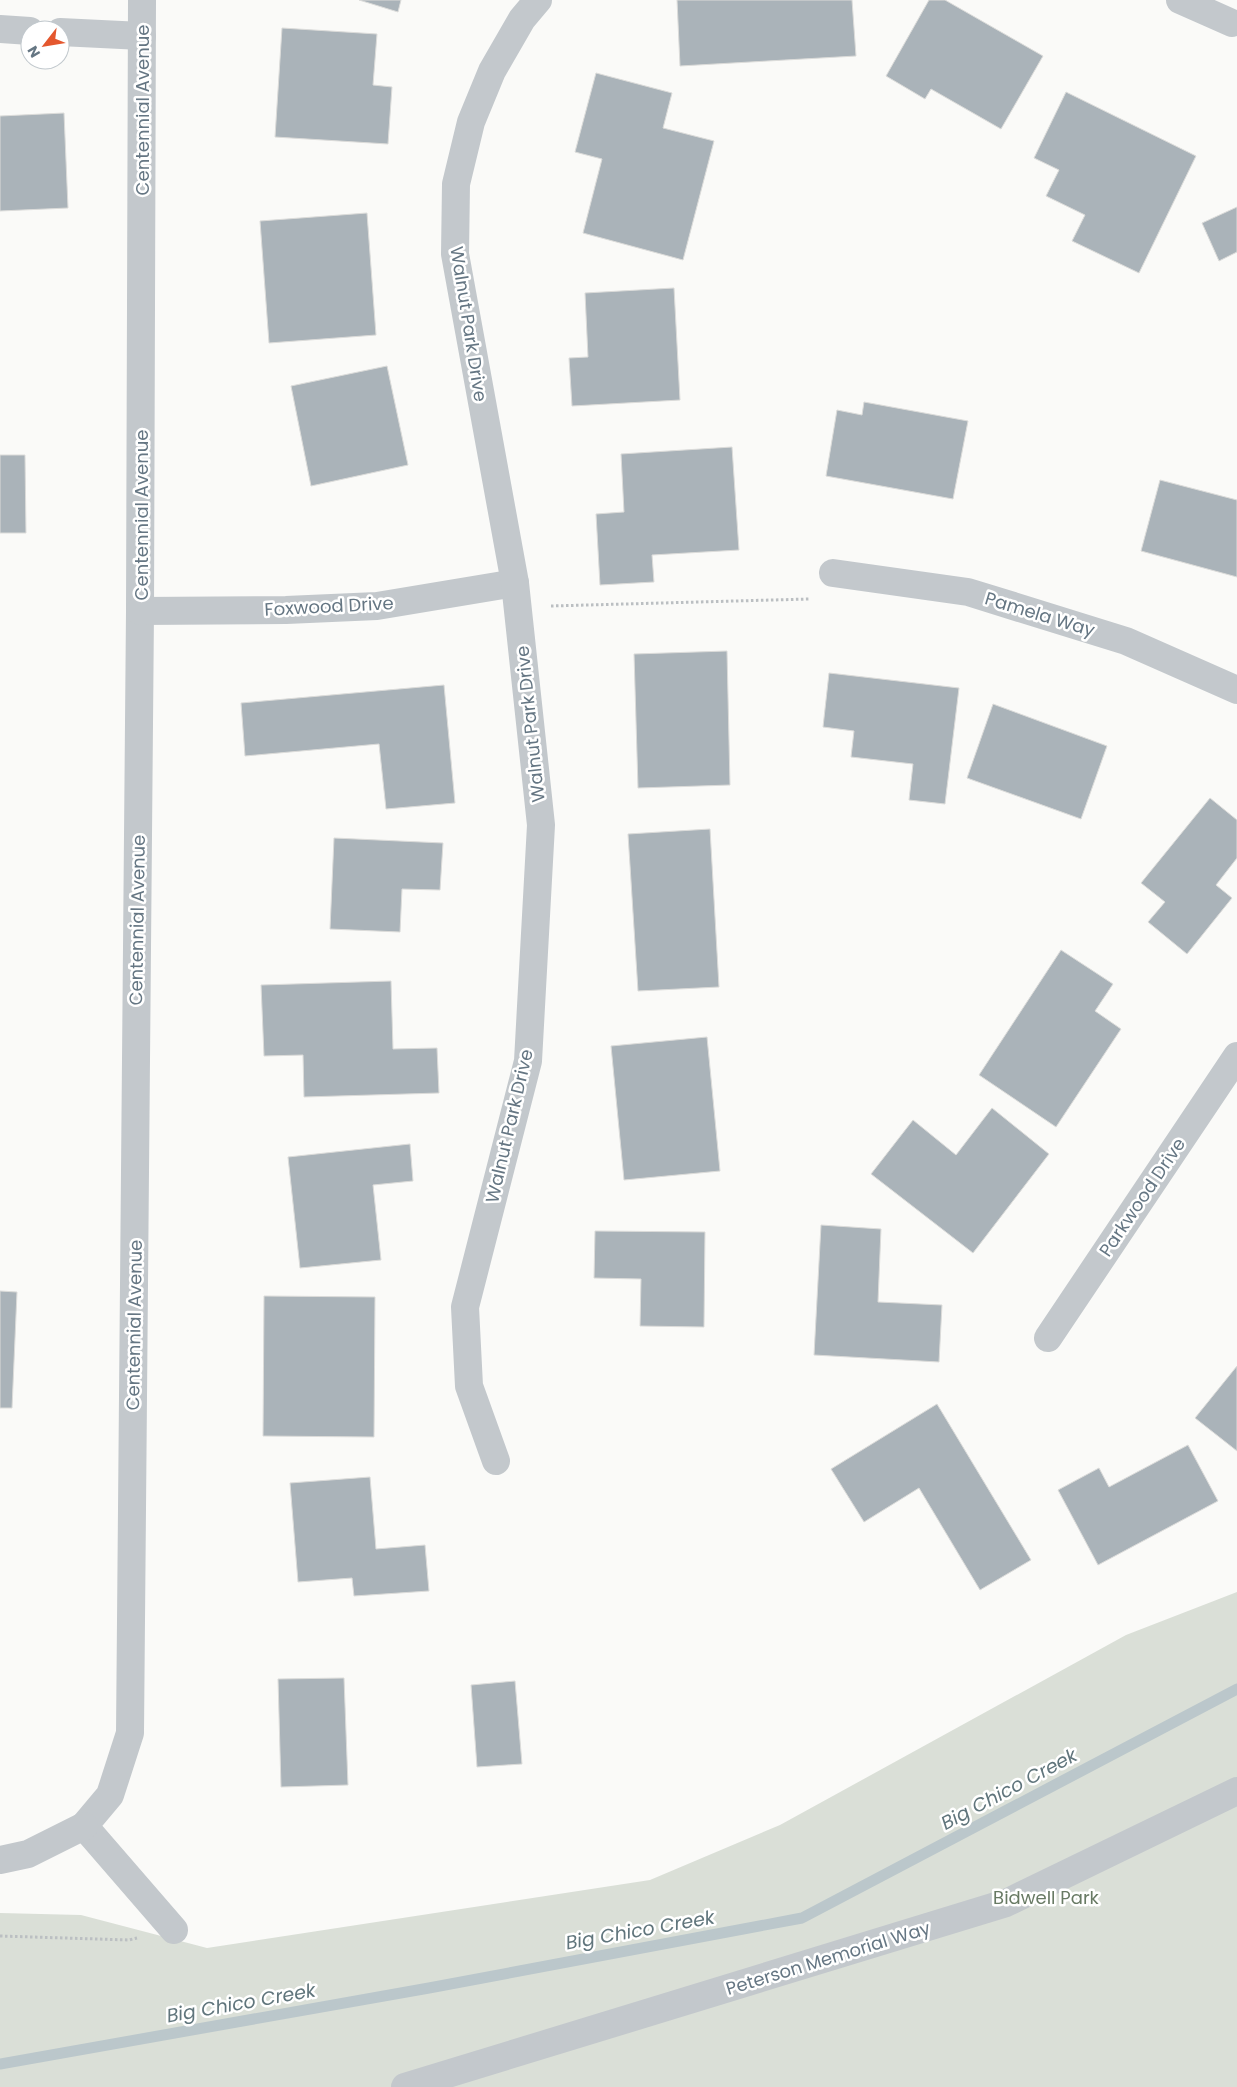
<svg xmlns="http://www.w3.org/2000/svg" width="1237" height="2087" font-family="Poppins,sans-serif">
<rect width="100%" height="100%" fill="#fafaf8"/>
<path fill="#dadfd7" d="M1237,1592v495h-1237v-174l81,2 126,33 443,-68 130,-55 346,-190z"/>
<g fill="none" stroke-linecap="round" stroke-linejoin="round">
<path stroke="#bbc7cb" stroke-width="11" d="M0,2064l429,-76 373,-70 435,-229"/>
</g>
<g fill="#aab3b9" stroke="#dcdcda">
<path d="M359,0h42l-3,12z"/>
<path d="M677,0h175l4,56 -176,10z"/>
<path d="M929,0h16l98,56 -42,73 -70,-40 -6,10 -39,-23z"/>
<path d="M282,28l95,6 -4,51 19,2 -4,57 -113,-7z"/>
<path d="M596,73l76,20 -9,35 51,13 -31,119 -100,-27 19,-74 -27,-7z"/>
<path d="M1066,92l130,64 -57,117 -67,-32 13,-26 -39,-19 13,-26 -25,-12z"/>
<path d="M64,113l4,95 -68,3v-95z"/>
<path d="M1237,207v45l-18,9 -17,-38z"/>
<path d="M367,213l9,122 -107,8 -9,-122z"/>
<path d="M674,288l6,112 -108,6 -3,-48 19,-1 -3,-64z"/>
<path d="M387,366l21,99 -97,21 -20,-100z"/>
<path d="M864,402l104,19 -15,78 -127,-23 11,-66 25,5z"/>
<path d="M732,447l7,103 -87,5 2,27 -54,3 -4,-71 28,-2 -3,-58z"/>
<path d="M0,455h25l1,78h-26z"/>
<path d="M1160,480l77,20v77l-96,-26z"/>
<path d="M727,651l3,134 -92,3 -4,-134z"/>
<path d="M829,673l130,15 -14,116 -36,-4 4,-36 -62,-7 3,-26 -31,-4z"/>
<path d="M444,685l11,118 -69,6 -7,-65 -134,12 -4,-53z"/>
<path d="M993,704l114,42 -26,73 -114,-41z"/>
<path d="M1210,798l27,22v38l-21,27 16,13 -45,56 -39,-32 17,-20 -24,-19z"/>
<path d="M710,829l9,158 -81,4 -10,-157z"/>
<path d="M334,838l109,5 -3,47 -38,-1 -2,43 -70,-3z"/>
<path d="M1061,950l52,34 -18,27 26,18 -65,98 -77,-52z"/>
<path d="M391,981l2,68 44,-1 2,45 -135,4 -1,-42 -39,1 -3,-71z"/>
<path d="M707,1037l13,134 -96,9 -13,-134z"/>
<path d="M992,1108l57,46 -76,99 -102,-79 42,-54 43,35z"/>
<path d="M410,1144l3,37 -40,4 8,75 -81,8 -12,-111z"/>
<path d="M821,1225l60,4 -3,73 64,3 -3,57 -125,-7z"/>
<path d="M595,1231l110,1 -1,95 -64,-1 1,-47 -47,-1z"/>
<path d="M0,1291l17,1 -5,116h-12z"/>
<path d="M264,1296l111,1 -1,140 -111,-1z"/>
<path d="M1237,1366v85l-42,-33z"/>
<path d="M937,1404l94,156 -51,30 -61,-102 -55,34 -33,-53z"/>
<path d="M1188,1445l30,56 -120,64 -40,-75 41,-22 10,19z"/>
<path d="M370,1477l6,72 49,-4 4,46 -75,5 -2,-18 -54,4 -8,-99z"/>
<path d="M344,1678l4,107 -67,2 -3,-108z"/>
<path d="M515,1681l7,83 -45,3 -6,-82z"/>
</g>
<g fill="none" stroke-linecap="round" stroke-linejoin="round">
<g stroke="#bbbfc2" stroke-width="3" stroke-dasharray="2.5 2.5" stroke-linecap="butt">
<path d="M551,606l258,-7"/>
<path d="M0,1936l129,4 8,-2"/>
</g>
<g stroke="#c3c8cc" stroke-width="28">
<path d="M142,0l-2,611 -10,1122 -20,62 -26,31 90,104"/>
<path d="M1180,0l52,23"/>
<path d="M0,29l30,2"/>
<path d="M60,32l82,4"/>
<path d="M833,573l135,19 158,49 111,49"/>
<path d="M140,611l146,-1 91,-4 138,-23"/>
<path d="M1048,1338l189,-282"/>
<path d="M496,1461l-27,-75 -4,-79 63,-246 13,-236 -26,-242 -60,-329 1,-70 15,-62 21,-51 30,-52 16,-19"/>
<path d="M0,1860l28,-6 56,-28"/>
</g>
<path stroke="#c3c8cc" stroke-width="28" d="M405,2087l601,-184 231,-112"/>
</g>
<g text-anchor="middle" dominant-baseline="central" stroke-width="5" stroke-linejoin="round" paint-order="stroke">
<g font-size="18" fill="#657683" stroke="#fff">
<text transform="translate(142 110) rotate(-90)">Centennial Avenue</text>
<text transform="translate(469 324) rotate(81)">Walnut Park Drive</text>
<text transform="translate(141 515) rotate(-90)">Centennial Avenue</text>
<text transform="translate(329 606) rotate(-3)">Foxwood Drive</text>
<text transform="translate(1040 614) rotate(17)">Pamela Way</text>
<text transform="translate(530 724) rotate(-96)">Walnut Park Drive</text>
<text transform="translate(137 920) rotate(-89)">Centennial Avenue</text>
<text transform="translate(509 1126) rotate(-77)">Walnut Park Drive</text>
<text transform="translate(1142 1197) rotate(-56)">Parkwood Drive</text>
<text transform="translate(134 1325) rotate(-89)">Centennial Avenue</text>
<text transform="translate(828 1958) rotate(-17)">Peterson Memorial Way</text>
</g>
<g font-size="18" fill="#687a64" stroke="#fff">
<text x="1046" y="1897">Bidwell Park</text>
</g>
<g font-size="19" font-style="italic" fill="#60757c" stroke="#fff">
<text transform="translate(1009 1789) rotate(-28)">Big Chico Creek</text>
<text transform="translate(640 1930) rotate(-10)">Big Chico Creek</text>
<text transform="translate(241 2003) rotate(-10)">Big Chico Creek</text>
</g>
</g>
<g transform="translate(45 45) rotate(239)"><circle r="24" fill="#ffffff" stroke="#c1c8cd"/>
<path d="M0-4L9 19L0 12L-9 19Z" fill="#e4572e"/>
<text y="-8" font-size="14" font-weight="bold" text-anchor="middle" fill="#657683">N</text>
</g>
</svg>
